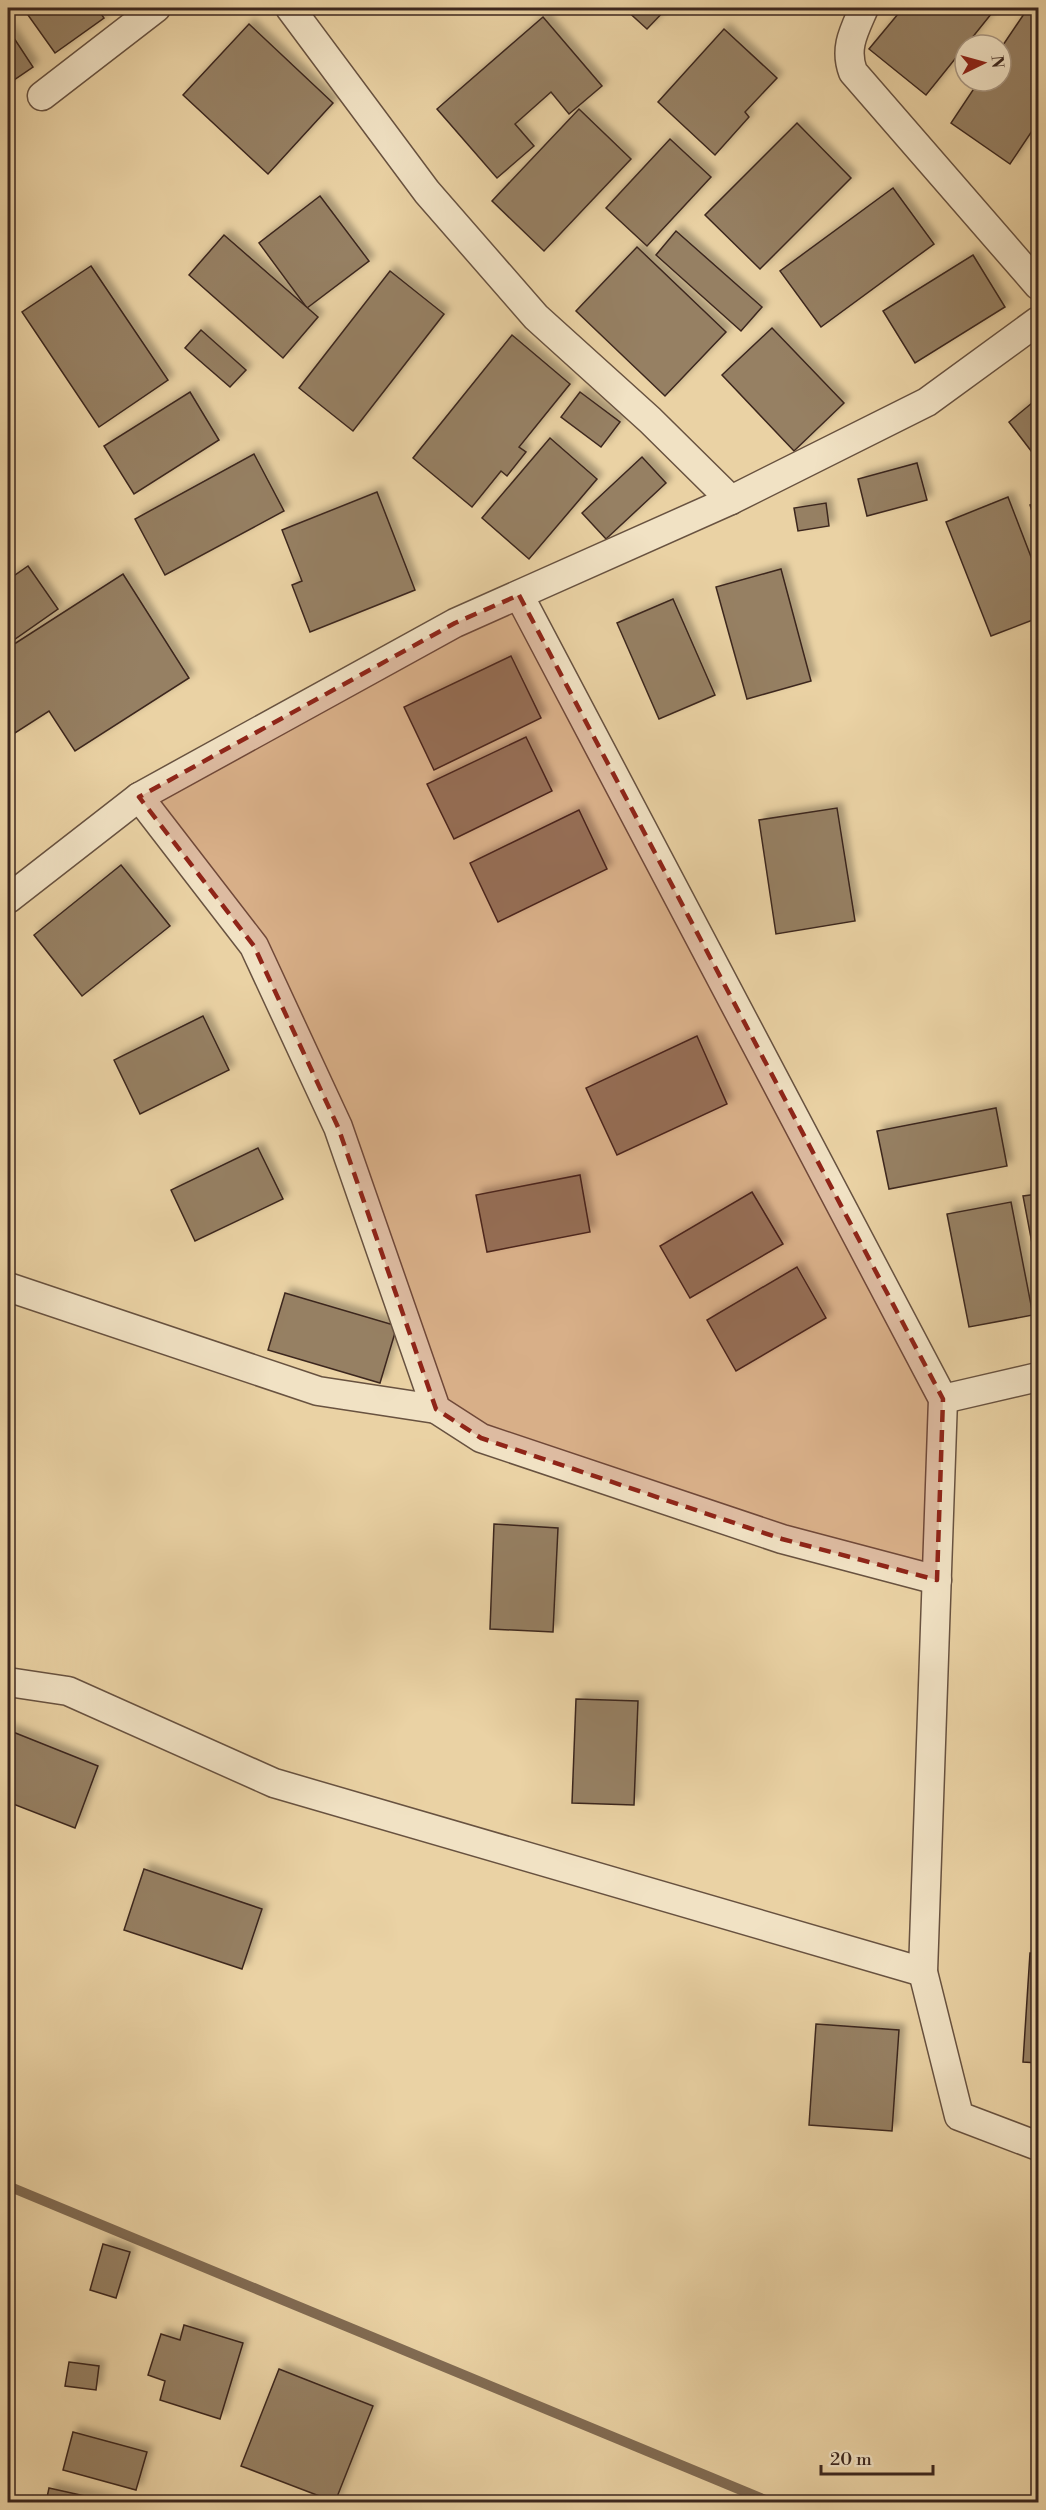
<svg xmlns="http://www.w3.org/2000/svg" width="1046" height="2510" font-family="'Libre Bodoni',serif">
<defs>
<filter id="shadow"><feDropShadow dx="5.5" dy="-5.5" stdDeviation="3" flood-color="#0004"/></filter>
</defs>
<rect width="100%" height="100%" fill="#ead2a4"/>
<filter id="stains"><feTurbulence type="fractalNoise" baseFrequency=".00333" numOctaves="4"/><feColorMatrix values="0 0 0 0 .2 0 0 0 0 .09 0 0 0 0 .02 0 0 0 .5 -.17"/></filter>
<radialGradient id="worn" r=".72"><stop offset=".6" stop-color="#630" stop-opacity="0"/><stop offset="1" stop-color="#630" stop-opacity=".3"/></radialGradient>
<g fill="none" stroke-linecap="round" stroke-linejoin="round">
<path stroke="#816b53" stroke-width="10" d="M8,2186l762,316"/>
</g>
<g fill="#968064" stroke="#3c271e" stroke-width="1.5" filter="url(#shadow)">
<path d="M23,8h74l7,10 -49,35z"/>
<path d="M624,8h43l-20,21z"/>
<path d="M903,8h93l-70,87 -57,-46z"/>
<path d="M1028,8h10v114l-28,42 -59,-41 28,-42h22v-33z"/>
<path d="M543,17l59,69 -33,28 -18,-22 -36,32 19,22 -37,32 -60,-69z"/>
<path d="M249,24l84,79 -65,71 -85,-79z"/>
<path d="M8,29l25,38 -25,17z"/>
<path d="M724,29l53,49 -32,34 4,5 -34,38 -57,-53z"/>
<path d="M579,109l52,50 -87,92 -52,-50z"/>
<path d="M797,123l54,55 -91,91 -55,-54z"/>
<path d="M670,139l41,38 -64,69 -41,-38z"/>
<path d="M893,188l41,56 -113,83 -41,-56z"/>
<path d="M320,196l49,65 -62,47 -48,-65z"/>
<path d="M676,231l86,76 -21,24 -85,-76z"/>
<path d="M224,235l94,82 -35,41 -94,-83z"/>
<path d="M637,247l89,85 -61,64 -89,-85z"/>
<path d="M973,255l32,52 -90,56 -32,-52z"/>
<path d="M91,266l77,114 -69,47 -77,-115z"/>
<path d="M390,271l54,43 -91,117 -54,-43z"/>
<path d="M772,328l72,75 -50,48 -72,-76z"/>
<path d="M201,330l45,40 -16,17 -45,-39z"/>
<path d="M512,335l58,49 -51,63 7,5 -19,24 -6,-5 -29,36 -59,-49z"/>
<path d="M190,392l29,48 -85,54 -30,-48z"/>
<path d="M580,392l40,30 -19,25 -40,-30z"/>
<path d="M1038,398v62l-29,-38z"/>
<path d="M550,438l47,41 -68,80 -47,-41z"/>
<path d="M254,454l30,57 -119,64 -30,-56z"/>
<path d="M642,457l24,26 -60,56 -24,-26z"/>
<path d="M917,463l10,37 -60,16 -9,-37z"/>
<path d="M377,492l38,98 -105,42 -18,-47 10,-4 -20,-51z"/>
<path d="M1008,497l30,78v43l-47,18 -45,-114z"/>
<path d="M1038,502v27l-8,-24z"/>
<path d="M826,503l3,23 -31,5 -4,-23z"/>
<path d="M28,566l30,43 -50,35v-64z"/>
<path d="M781,569l30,112 -64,18 -31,-112z"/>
<path d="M123,574l66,104 -114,73 -26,-40 -34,22 -7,-11v-74z"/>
<path d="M673,599l42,96 -56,24 -42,-96z"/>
<path d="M511,656l30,62 -107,52 -30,-63z"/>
<path d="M526,737l26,54 -98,48 -27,-55z"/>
<path d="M837,808l18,113 -79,13 -17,-114z"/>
<path d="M579,810l28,59 -109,53 -28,-59z"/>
<path d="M121,865l49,61 -88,70 -48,-61z"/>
<path d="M203,1016l26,54 -89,44 -26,-54z"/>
<path d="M697,1036l30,68 -110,51 -31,-67z"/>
<path d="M996,1108l11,58 -118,23 -12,-58z"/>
<path d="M258,1148l25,51 -88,42 -24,-51z"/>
<path d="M580,1175l10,57 -103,20 -11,-57z"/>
<path d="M752,1192l31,52 -93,54 -30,-52z"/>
<path d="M1038,1194v81l-15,-79z"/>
<path d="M1011,1202l22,113 -64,12 -22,-113z"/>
<path d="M797,1267l29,51 -90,53 -29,-51z"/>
<path d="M285,1293l112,33 -17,57 -112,-33z"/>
<path d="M494,1524l64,4 -5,104 -63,-3z"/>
<path d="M576,1699l62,2 -4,104 -62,-2z"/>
<path d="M8,1730l90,36 -23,62 -67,-26z"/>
<path d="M144,1869l118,40 -20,60 -118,-39z"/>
<path d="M1030,1953l8,1v109l-15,-1z"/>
<path d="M816,2024l83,6 -7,101 -83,-6z"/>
<path d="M103,2244l27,8 -14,46 -26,-8z"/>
<path d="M184,2325l59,18 -23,76 -60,-19 5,-19 -17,-6 13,-41 19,6z"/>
<path d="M69,2362l30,4 -3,24 -31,-4z"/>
<path d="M279,2369l94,37 -38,96 -94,-36z"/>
<path d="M73,2432l74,20 -11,38 -73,-20z"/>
<path d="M49,2488l63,14h-66z"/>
</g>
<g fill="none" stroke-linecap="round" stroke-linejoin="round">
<defs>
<g id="minor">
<path d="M290,8l137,184 109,125 114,103 81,80"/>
<path d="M864,8c-10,23 -20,40 -11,64l185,213"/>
<path d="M42,96l114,-88"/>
<path d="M519,595l424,804 -20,573 36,144 79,30"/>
<path d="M139,797l115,149 84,181 98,282 45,29 301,101 155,41"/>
<path d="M8,899l131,-102 316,-174 276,-123 196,-98 111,-81"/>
<path d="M8,1287l310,104 118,18"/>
<path d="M943,1399l95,-22"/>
<path d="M8,1682l60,9 206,92 649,189"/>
</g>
</defs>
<use href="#minor" stroke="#685240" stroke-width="31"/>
<use href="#minor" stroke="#f1e2c4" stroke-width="28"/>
</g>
<path fill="#8f2418" fill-opacity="0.2" stroke="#8f2418" stroke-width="4.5" stroke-dasharray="12 8" stroke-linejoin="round" d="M519,595l424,804 -6,181 -155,-41 -301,-101 -45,-29 -98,-282 -84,-181 -115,-149 316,-174z"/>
<rect width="1046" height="2510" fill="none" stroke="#ead2a4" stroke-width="30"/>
<rect x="9" y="9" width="1028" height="2492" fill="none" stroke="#3c271e" stroke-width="3"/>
<rect x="15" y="15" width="1016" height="2480" fill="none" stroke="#3c271e" stroke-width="1.5"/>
<g transform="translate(983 63) rotate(85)"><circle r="28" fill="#f1e2c4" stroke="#a99782" stroke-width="1.5"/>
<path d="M0-4.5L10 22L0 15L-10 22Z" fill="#8f2418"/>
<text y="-9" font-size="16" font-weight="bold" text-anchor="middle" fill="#3c271e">N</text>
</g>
<path d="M821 2465v9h112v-9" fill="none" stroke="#3c271e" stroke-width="3"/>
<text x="830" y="2465" font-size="18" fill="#3c271e" stroke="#f1e2c4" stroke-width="4.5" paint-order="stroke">20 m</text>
<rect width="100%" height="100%" filter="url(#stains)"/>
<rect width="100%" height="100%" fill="url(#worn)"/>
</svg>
